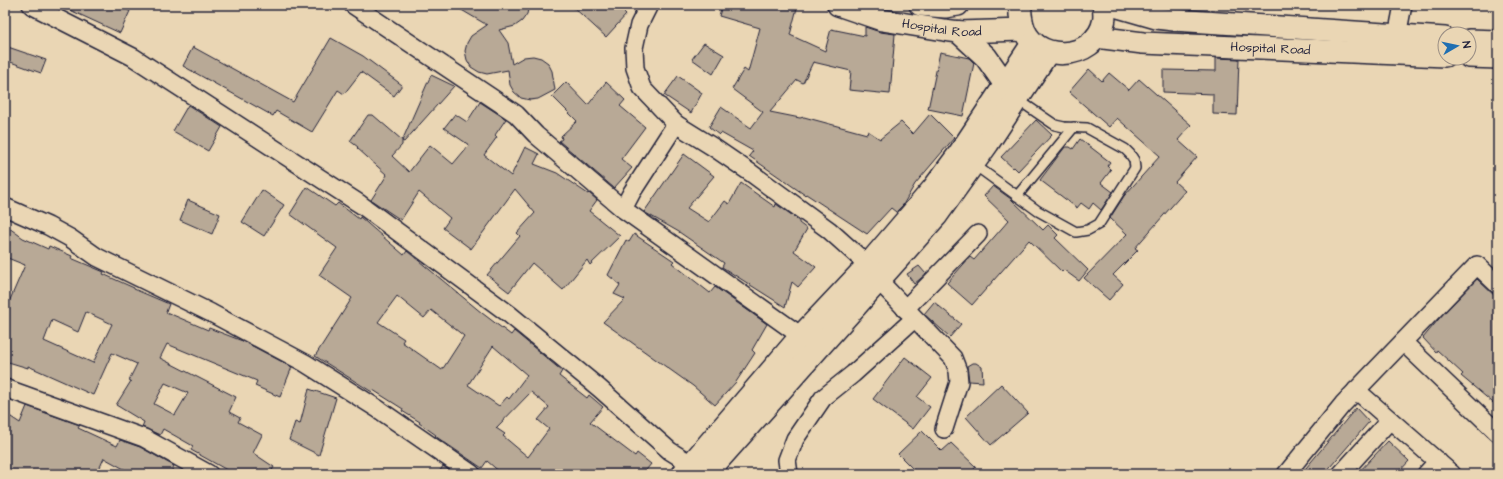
<svg xmlns="http://www.w3.org/2000/svg" width="1503" height="479" font-family="'Architects Daughter',sans-serif">
<rect width="100%" height="100%" fill="#ead6b4"/>
<filter id="ink" filterUnits="userSpaceOnUse"><feTurbulence type="fractalNoise" baseFrequency=".025" numOctaves="2"/><feDisplacementMap in="SourceGraphic" scale="8" xChannelSelector="R" yChannelSelector="G"/><feConvolveMatrix kernelMatrix="1 2 1 2 8 2 1 2 1" color-interpolation-filters="sRGB"/></filter>
<g filter="url(#ink)">
<g fill="#b8a996" stroke="#22223b" fill-rule="evenodd">
<path d="M59,5h58l13,6 -10,22z"/>
<path d="M453,5h76l-2,9 -5,7 -7,5 -16,4 9,13 4,21 12,-7 9,-1 8,2 7,5 4,8 3,19 -17,9 -8,1 -9,-2 -7,-6 -4,-7 -2,-15 -21,4 -8,-2 -8,-5 -4,-7 -2,-9 2,-8 4,-7 16,-11z"/>
<path d="M571,5h56l-5,6 4,4 -20,22z"/>
<path d="M722,5h62l13,3 -7,27 35,16 6,-22 34,7v-9l15,5 15,2 -5,60 -41,-4 2,-19 -38,-9 -10,21 -6,-3 -27,32 30,6 4,-1 63,17 1,-3 12,8 21,-17 12,12 17,-20 24,24 -39,46 -12,21 -7,7 -5,-4 -24,26 -61,-40 -1,1 -56,-39 4,-5 -32,-18 -2,2 -10,-8 12,-20 30,21 12,-16 -31,-23 12,-20 4,3 12,-44 -41,-12z"/>
<path d="M331,38l32,18 39,29 -8,11 -33,-24 -17,22 -6,-4 -26,42 -36,-21 -3,5 -90,-50 10,-19 100,55z"/>
<path d="M704,43l20,12 -11,19 -21,-15z"/>
<path d="M5,46l41,14 -5,13 -36,-13z"/>
<path d="M940,52l29,6 5,5 -11,53 -35,-7z"/>
<path d="M1216,58l23,1 -2,56 -24,-1v-20l-50,-2v-22l53,1z"/>
<path d="M1089,69l13,12 7,-8 20,17 10,-11 52,46 -13,15 19,17 -22,25 10,9 -50,57 3,2 -25,25 10,9 -14,16 -25,-22 43,-44 -17,-16 14,-22 36,-40 -43,-38 -8,9 -40,-35z"/>
<path d="M431,75l23,11 -50,56 -2,-1z"/>
<path d="M678,76l24,17 -11,20 -27,-18z"/>
<path d="M566,82l22,23 18,-23 19,18 -5,6 25,21 -24,32 11,9 -18,20 -55,-47 3,-2 -1,-3 16,-15 -25,-25z"/>
<path d="M480,102l26,17 -11,16 2,2 -13,18 27,21 14,-29 14,7 -5,10 23,9 31,21 1,-1 8,7 -8,11 31,25 -30,29 -3,-5 -24,30 -31,-27 -23,29 -22,-17 33,-39 -3,-3 18,-20 -20,-24 -44,60 -28,-21 7,-10 -31,-26 -18,28 -30,-20 16,-25 -30,-27 1,-1 -8,-6 18,-26h5l29,25v5l-10,11 17,16 21,-27 23,19 16,-19 -25,-17 11,-14 12,8z"/>
<path d="M188,105l34,22 -14,24 -35,-20z"/>
<path d="M1036,120l16,15 -34,36 -4,-4 -1,1 -12,-11z"/>
<path d="M1080,139l30,23 -3,4 4,4 -10,13 12,9 -12,18 -8,-7 -4,6 -8,-6 -4,5 -37,-28 25,-33h5l3,2z"/>
<path d="M684,154l30,22 -27,32 22,14 16,-21 4,3 12,-21 34,24 1,-3 23,16v3l8,6 -13,22 22,16 -18,20 -6,-5 -7,25 -63,-40 2,-4 -45,-31 -35,-20z"/>
<path d="M993,186l18,13 32,31 5,-5 10,10 -3,3 33,32 -9,11 -15,-11 -2,2 -33,-32 -57,65 -25,-22 23,-26 4,3 35,-40 -25,-24z"/>
<path d="M307,187l28,19 3,-3 21,16 1,-2 44,38 3,-4 75,62 29,22 3,-4 48,40 -3,5 28,22 2,-3 14,12 -13,15 45,34 2,-3 14,11 -8,10h-141l-15,-13 -5,7 -47,-32 1,-1 -17,-12 1,-1 -18,-11 1,-2 -30,-19 -1,2 -57,-36 37,-58 -33,-23 18,-27 -47,-34zM397,296l27,22 7,-8 33,26 -22,34 -40,-28 2,-3 -26,-17zM493,346l34,29 -18,24 -2,-2 -8,9 -31,-21zM531,392l18,15 -11,13 11,9 -21,28 -25,-21 2,-2 -9,-6z"/>
<path d="M262,190l22,15 -20,31 -22,-14z"/>
<path d="M188,200l32,14 -8,20 -32,-14z"/>
<path d="M5,225l18,13 25,11 1,-3 23,10 -1,2 33,14 -1,2 31,14v1l35,15 -3,8 42,18 1,-2 36,14 47,25 -12,30 -25,-11 2,-5 -90,-37 -7,14 76,39 -7,15 11,6 -2,4 24,13 -9,18 21,14 -4,7h-36l-43,-24 2,-4 -30,-17 -3,6 -18,-8 2,-5 -28,-17 15,-24 -2,-1 8,-16 -25,-11 -19,42 -65,-29v2l-23,-7v-61l4,2 16,-37 -20,-8zM86,312l26,12 -19,39 -49,-22 8,-21 26,12zM165,383l23,10 -13,22 -21,-11z"/>
<path d="M634,234l40,27 -2,2 38,30 5,-6 52,37 -15,26 3,3 -19,29 -21,23 -22,-19 -90,-64 22,-23 -11,-5 6,-9 -12,-10 18,-35 3,2z"/>
<path d="M919,266l7,8 -12,10 -7,-10z"/>
<path d="M1477,279l21,20v108l-37,-31 2,-2 -26,-24 -1,2 -13,-14 20,-24z"/>
<path d="M934,302l27,22 -11,13 -26,-23z"/>
<path d="M905,357l27,21 -15,19 13,10 -17,22 -40,-30z"/>
<path d="M972,363h4l6,4 1,15 -14,-1 -2,-15z"/>
<path d="M1001,384l27,29 -37,32 -25,-28z"/>
<path d="M309,389l27,9 -17,57 -30,-15 6,-18 5,2z"/>
<path d="M27,406l53,19 -2,3 39,18 3,-6 20,7 34,19 -4,8h-37l-29,-16 -7,16h-92v-61l15,10z"/>
<path d="M1356,408l13,14 -45,52h-23z"/>
<path d="M922,431l20,20 9,-8 25,24 -7,7h-51l-20,-20z"/>
<path d="M1388,441l21,20 -12,13h-40z"/>
<path d="M443,466l11,8h-16z"/>
</g>
<g fill="none" stroke-linecap="round" stroke-linejoin="round">
<defs>
<g id="service">
<path d="M972,163l66,48 38,21 12,-2 11,-6 36,-56 -1,-8 -4,-6 -5,-5 -38,-21 -23,-1 -9,-2 -38,-26"/>
<path d="M1017,196l57,-69"/>
</g>
<g id="minor">
<path d="M31,5l102,52 227,147 149,110 90,74 71,63 21,13"/>
<path d="M353,5l163,109 20,21 87,74 178,127"/>
<path d="M649,5l-10,20 -5,23 1,20 7,20 34,36 37,23 38,26 78,57 39,35"/>
<path d="M1397,36l6,-31"/>
<path d="M5,207l43,19 22,12 27,19 114,56 94,50 73,46 94,65"/>
<path d="M623,209l9,-17 44,-68"/>
<path d="M879,281l74,77 5,13 1,11 -15,47"/>
<path d="M905,309l73,-75"/>
<path d="M1403,342l95,91"/>
<path d="M5,388l139,50 65,36"/>
<path d="M1356,390l96,84"/>
<path d="M789,474l-2,-14 8,-21 28,-41 30,-24 61,-55"/>
<path d="M1286,474l57,-70 134,-139 21,20"/>
<path d="M1341,474l49,-54"/>
<path d="M1426,474l12,-13"/>
</g>
<g id="tertiary">
<path id="s1" d="M838,5l44,15 62,10 15,2 65,-2"/>
<path d="M920,5l25,2 13,-2"/>
<path d="M1111,5l45,13 18,2 271,18"/>
<path id="s2" d="M1096,37l47,6 302,13"/>
<path d="M1469,40l29,1"/>
<path d="M1469,57l29,1"/>
</g>
<g id="secondary">
<path d="M1021,5c-2,7 0,12 1,18 9,42 74,39 82,-2 1,-5 0,-11 0,-16"/>
<path d="M959,32l27,25 19,27"/>
<path d="M683,474l118,-138 67,-71 65,-76 26,-35 74,-111"/>
<path d="M706,474l230,-258 52,-73 60,-91"/>
</g>
</defs>
<use href="#service" stroke="#22223b" stroke-width="12"/>
<use href="#minor" stroke="#22223b" stroke-width="20"/>
<use href="#tertiary" stroke="#22223b" stroke-width="24"/>
<use href="#secondary" stroke="#22223b" stroke-width="25"/>
<use href="#service" stroke="#ead6b4" stroke-width="9"/>
<use href="#minor" stroke="#ead6b4" stroke-width="17"/>
<use href="#tertiary" stroke="#ead6b4" stroke-width="21"/>
<use href="#secondary" stroke="#ead6b4" stroke-width="22"/>
</g>
</g>
<g text-anchor="middle" dominant-baseline="central" stroke-width="3" stroke-linejoin="round" paint-order="stroke">
<g font-size="13" fill="#22223b" stroke="#ead6b4">
<text stroke="none"><textPath href="#s1" startOffset="107">Hospital Road</textPath></text>
<text stroke="none"><textPath href="#s2" startOffset="175">Hospital Road</textPath></text>
</g>
</g>
<rect width="1503" height="479" fill="none" stroke="#ead6b4" stroke-width="20"/>
<rect x="10" y="10" width="1483" height="459" fill="none" stroke="#22223b" stroke-width="1.5" filter="url(#ink)"/>
<g transform="translate(1457 46) rotate(81)"><circle r="19" fill="#ead6b4" stroke="#9a8e84"/>
<path d="M0-3L7 15L0 10L-7 15Z" fill="#1f6fb2"/>
<text y="-6" font-size="11" font-weight="bold" text-anchor="middle" fill="#22223b">N</text>
</g>
</svg>
